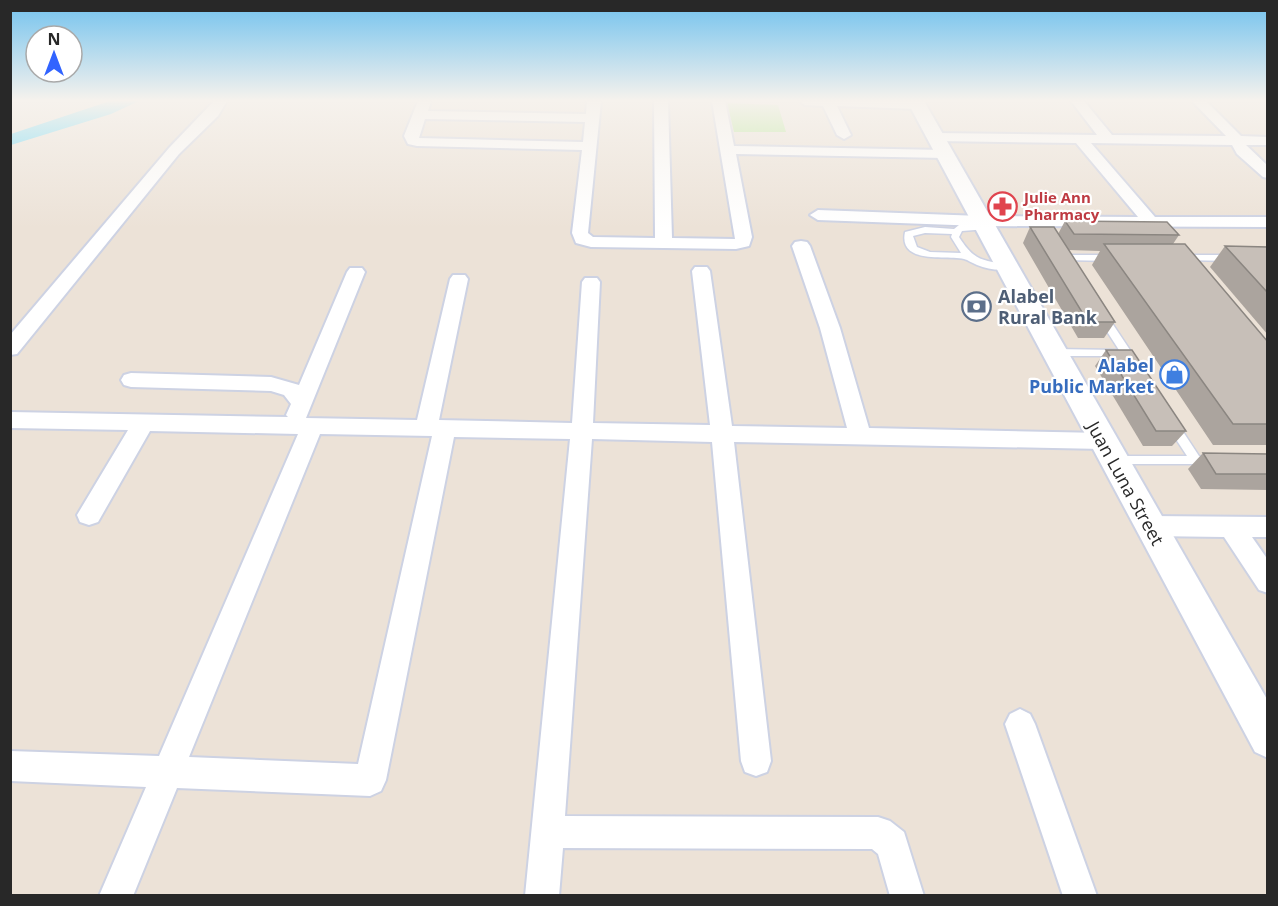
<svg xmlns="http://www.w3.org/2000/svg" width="1278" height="906" font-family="'Open Sans',sans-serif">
<rect width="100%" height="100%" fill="#ece2d7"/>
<path fill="#b2e88e" d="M727,103l51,2 8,27h-52z"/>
<path fill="#60d8f8" d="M110,101h29l-28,13 -100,31v-11z"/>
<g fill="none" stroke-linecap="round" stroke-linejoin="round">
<defs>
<g id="service">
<path d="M985,224l4,3 -1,2 -26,2 -3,6c16,25 24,23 50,28v4c-10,2 -22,0 -32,-4 -5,-2 -9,-5 -13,-6 -17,-4 -66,6 -59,-27l20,-5 29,2 5,-4zM925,233l27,1 -1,3 10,16 -31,-1 -13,-5 -4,-11z"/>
<path d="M1065,255h47l5,3 -5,3 -50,-1 -2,-2z"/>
<path d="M1183,255h49l5,3 -5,3 -52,-1 -2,-2z"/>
<path d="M1102,313l4,1 30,45 1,3 -1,3h-8l-5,-9h-73l-1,-3 5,-4 65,1 -22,-34z"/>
<path d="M1172,420l4,1 23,35 5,2 2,3 -2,3h-92l-2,-3 2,-3 4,-2h71l-21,-32z"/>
</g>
<g id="minor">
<path d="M214,101h13l-9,15 -39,38 -162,200 -7,1v-20l159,-187z"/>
<path d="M418,101h13l-3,10 158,3 1,-13h14l-13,132 5,4 62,1 -1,-137h14l4,137 63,1 -23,-138h13l9,45 211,4 7,4 -7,4 -209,-4 16,83 -3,9 -13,3 -145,-2 -15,-4 -4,-10 10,-83 -165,-4 -9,-2 -4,-8zM425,119l160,3 -2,20 -164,-4z"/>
<path d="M799,101h120l5,4 -7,4 -80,-3 14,29 -7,4 -7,-4 -14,-29 -18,-1z"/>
<path d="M1071,101h13l28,34 114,1 -34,-35h14l35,35 27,1v8h-22l22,21v12l-5,-1 -26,-23 -5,-9 -141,-2 64,74h113v10l-287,-1 -163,-6 -8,-5 8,-5 163,6 157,1 -62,-74 -141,-2 -7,-4 7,-4 162,2z"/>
<path d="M801,241l6,1 3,4 30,82 29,100 234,5 8,2 3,6 -3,6 -8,2 -369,-7 37,319 -4,11 -11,4 -11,-4 -4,-11 -29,-319 -120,-3 -27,377 313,1 12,4 14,11 20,64h-34l-12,-42 -6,-5 -309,-1 -4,48h-34l45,-457 -116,-2 -68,343 -5,11 -11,5 -193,-8 -44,108h-34l47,-109 -136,-6v-30l149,5 139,-322 -148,-3 -52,91 -9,3 -9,-3 -3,-7 51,-85 -118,-2v-16l278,5 -2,-2 5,-11 -7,-9 -13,-4 -140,-4 -7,-2 -3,-5 3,-5 7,-2 140,4 28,8 48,-113 3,-4h12l3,4 -59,146 111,2 33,-141 3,-4h12l3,4 -29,141 133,3 10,-141 3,-4h12l3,4 -7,141 117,2 -18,-154 3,-4h12l3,4 22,155 115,2 -27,-100 -28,-82 3,-4zM320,434l112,2 -74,328 -169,-7z"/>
<path d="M1150,516l118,1v20h-16l16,23v33l-9,-3 -35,-53 -74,-1 -9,-3 -3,-7 3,-7z"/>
<path d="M1020,709l10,5 5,10 62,172h-34l-58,-172 5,-10z"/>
</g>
<path id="tertiary" d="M907,101h17l344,600v57l-13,-6z"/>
</defs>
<use href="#service" stroke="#cdd2e3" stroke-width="3"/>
<use href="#minor" stroke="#cdd2e3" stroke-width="4"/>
<use href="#tertiary" stroke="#cdd2e3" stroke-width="4"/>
<use href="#service" fill="#fff" fill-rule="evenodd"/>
<use href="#minor" fill="#fff" fill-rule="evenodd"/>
<use href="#tertiary" fill="#fff" fill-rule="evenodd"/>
</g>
<g fill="#aba49e">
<path d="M1065,221l114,14 -6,9 95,98v103h-55l-121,-180 8,-14 -32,-1 47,72 -11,16h-26l-55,-95 7,-16 28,7z"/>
<path d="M1225,246l43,1v88l-58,-68z"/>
<path d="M1106,350l80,81 -14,15h-29l-48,-80z"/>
<path d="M1203,453l65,1v36l-67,-1 -13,-20z"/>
</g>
<g fill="#c7bfb8" stroke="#8b8681" stroke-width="1.5">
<path d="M1065,221l102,1 12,13 -105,-1z"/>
<path d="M1030,227h24l61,95h-27z"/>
<path d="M1104,244h81l83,98v82h-35z"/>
<path d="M1225,246l43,1v46z"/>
<path d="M1106,350h26l54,81h-30z"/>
<path d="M1203,453l65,1v20h-52z"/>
</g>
<linearGradient id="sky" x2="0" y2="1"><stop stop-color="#71c2ee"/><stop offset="0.44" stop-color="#f6f2ed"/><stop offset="1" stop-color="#f6f2ed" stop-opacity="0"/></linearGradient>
<rect width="1278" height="228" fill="url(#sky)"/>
<defs>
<symbol id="pharmacy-ring" viewBox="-11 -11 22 22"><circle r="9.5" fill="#fff" stroke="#e0444e" stroke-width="1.5"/><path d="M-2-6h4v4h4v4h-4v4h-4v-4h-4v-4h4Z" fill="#e0444e"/></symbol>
<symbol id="bank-ring" viewBox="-11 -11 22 22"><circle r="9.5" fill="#fff" stroke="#5c6f8a" stroke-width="1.5"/><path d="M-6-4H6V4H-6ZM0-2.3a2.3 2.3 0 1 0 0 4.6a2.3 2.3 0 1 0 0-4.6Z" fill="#5c6f8a"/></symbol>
<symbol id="shop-ring" viewBox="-11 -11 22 22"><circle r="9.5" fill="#fff" stroke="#3f7fe0" stroke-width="1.5"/><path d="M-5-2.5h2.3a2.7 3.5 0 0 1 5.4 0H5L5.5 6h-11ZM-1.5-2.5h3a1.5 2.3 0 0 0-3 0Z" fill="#3f7fe0"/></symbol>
</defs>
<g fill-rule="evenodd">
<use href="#pharmacy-ring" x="986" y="190" width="33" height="33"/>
<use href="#bank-ring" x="960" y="290" width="33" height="33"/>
<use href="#shop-ring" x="1158" y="358" width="33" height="33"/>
</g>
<g text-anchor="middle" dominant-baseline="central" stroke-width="4.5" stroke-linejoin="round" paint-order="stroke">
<g font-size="15" font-weight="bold" fill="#be3a42" stroke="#fff" text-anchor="start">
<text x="1024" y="197">Julie Ann<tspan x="1024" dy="17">Pharmacy</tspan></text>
</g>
<g font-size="18" font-weight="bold" fill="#4e5e75" stroke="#fff" text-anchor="start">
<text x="998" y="296">Alabel<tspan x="998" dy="21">Rural Bank</tspan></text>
</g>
<g font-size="18" font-weight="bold" fill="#366cbe" stroke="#fff" text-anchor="end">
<text x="1154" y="365">Alabel<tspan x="1154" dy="21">Public Market</tspan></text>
</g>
<g font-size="18" fill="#282828" stroke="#fff">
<text transform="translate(1126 483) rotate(61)">Juan Luna Street</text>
</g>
</g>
<rect width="1278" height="906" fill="none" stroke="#282828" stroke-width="24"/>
<g transform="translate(54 54)"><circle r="28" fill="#ffffff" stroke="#a9a9a9" stroke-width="1.5"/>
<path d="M0-4.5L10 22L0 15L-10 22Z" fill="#3163ff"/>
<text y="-9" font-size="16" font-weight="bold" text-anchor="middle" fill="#282828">N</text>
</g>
</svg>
